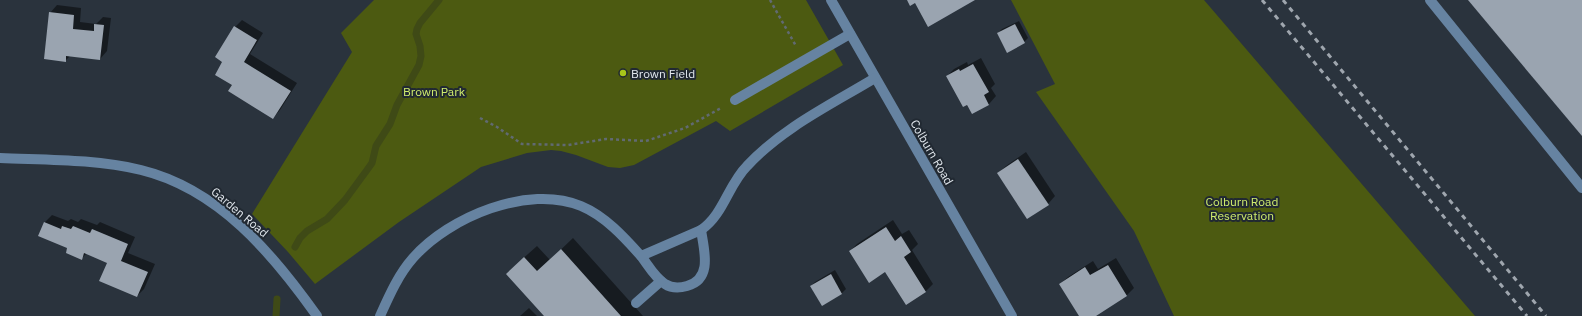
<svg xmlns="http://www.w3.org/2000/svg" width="1582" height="316" font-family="'IBM Plex Sans',sans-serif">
<rect width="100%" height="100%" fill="#2a333d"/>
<g fill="#4c5a11">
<path d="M374,0h432l37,65 -113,66 -14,-10 -82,44 -14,3 -12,-1 -32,-12 -15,-4 -10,-1 -24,3 -46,14 -82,55 -84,62 -27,-32 -36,-38 100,-162 -11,-19z"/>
<path d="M1011,0h193l271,316h-301l-40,-85 -98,-139 19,-8z"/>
</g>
<g fill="#0007">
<path d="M57,5l24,3 -1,14 16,2 7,-7 8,1 -4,33 -7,8 -30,-3 -5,5 -15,-48z"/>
<path d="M242,20l21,13 -13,21 47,29 -17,27 -7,8 -40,-33 -9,-23 11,-35z"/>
<path d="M1019,21l9,17 -4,4 -26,-9 4,-4z"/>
<path d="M981,58l14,26 -4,4 5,8 -7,8 -17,9 -25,-37 7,-7 13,-7 1,3z"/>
<path d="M1026,152l29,44 -7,8 -50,-31 8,-7z"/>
<path d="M52,215l16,6 3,-2 7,3 3,-3 16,6 3,-3 35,15 -7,16 27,11 -11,25 -7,7 -29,-34 -21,-9 -5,5 -13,-11 -29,-12 5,-13z"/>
<path d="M893,220l9,14 7,-4 9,14 -6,6 21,34 -7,7 -20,13 -21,-33 -35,-20 7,-7z"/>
<path d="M573,238l70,78h-98l-26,-54 18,-16 13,14z"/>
<path d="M1116,258l18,30 -7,7 -33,21h-14l-20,-32 8,-7 25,-16 5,8z"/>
<path d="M835,270l11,19 -4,4 -20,12 -11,-19 4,-4z"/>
<path d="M529,308l8,8h-17z"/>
</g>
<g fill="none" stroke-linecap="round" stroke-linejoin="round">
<g stroke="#3f4a16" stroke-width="7">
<path d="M295,247l5,-9 7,-7 20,-12 18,-19 22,-30 5,-7 4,-17 14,-22 7,-19 22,-40 2,-9 -1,-10 -4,-12 1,-5 3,-6 19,-23"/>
<path d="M276,316l1,-17"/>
</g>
</g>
<g fill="#9aa4b0">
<path d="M907,0h68l-47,27 -13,-24 -5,3z"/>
<path d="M1468,0h114v136l-42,-50z"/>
<path d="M49,12l25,3 -1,14 21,2v-7l10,1 -4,35 -34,-4v6l-22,-3z"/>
<path d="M1015,24l10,19 -18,10 -10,-20z"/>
<path d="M234,26l23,14 -13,22 47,29 -18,28 -45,-28 4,-6 -17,-10 7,-13 -7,-5z"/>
<path d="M973,64l16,28 -5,3 5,10 -17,9 -5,-9 -4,2 -17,-31 13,-7 1,2z"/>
<path d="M1018,159l31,46 -22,14 -30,-46z"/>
<path d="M44,222l17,7 1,-3 9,3 2,-3 17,7 2,-4 36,15 -7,17 27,11 -11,25 -38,-16 8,-18 -23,-10 -2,7 -16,-7 1,-5 -29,-12z"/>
<path d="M886,227l9,14 6,-5 10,16 -7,5 22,35 -20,13 -21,-33 -16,11 -20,-32z"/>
<path d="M561,249l60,67h-77l-38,-42 18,-17 13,14z"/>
<path d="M1108,265l19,31 -31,20h-17l-20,-32 26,-17 5,8z"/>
<path d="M831,274l11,20 -20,12 -12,-20z"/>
</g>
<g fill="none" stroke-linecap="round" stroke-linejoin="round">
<g stroke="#616a72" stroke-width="2.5" stroke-dasharray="3 3" stroke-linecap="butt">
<path d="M770,0l26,46"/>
<path d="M480,118l17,9 25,17 46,1 38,-6 40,2 39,-13 36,-20"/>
</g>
<g stroke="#6683a1" stroke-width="10">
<path d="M831,0l181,316"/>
<path d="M1430,0l152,188"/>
<path d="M735,100l115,-66"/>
<path d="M0,158c47,2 95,1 141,12 78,19 132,84 176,146"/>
<path d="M641,256c7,9 14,22 24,28 6,4 15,4 22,2 26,-7 17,-36 14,-56"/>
<path d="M636,303l25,-22"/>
<path d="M380,316c9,-20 18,-41 33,-58 36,-41 115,-74 168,-52 24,10 43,31 60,50l60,-26c23,-16 27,-45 46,-64 35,-38 85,-62 128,-88"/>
</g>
<g stroke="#9fa6ae" stroke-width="3" stroke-dasharray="5 5" stroke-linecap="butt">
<path d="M1262,0l265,316"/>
<path d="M1283,0l263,316"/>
</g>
</g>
<circle fill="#a9c71a" stroke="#212932" stroke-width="1.5" cx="623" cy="73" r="4"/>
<g text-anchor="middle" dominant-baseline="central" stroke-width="4" stroke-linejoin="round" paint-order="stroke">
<g font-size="12" fill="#e1e7ed" stroke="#212932" text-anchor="start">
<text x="631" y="73">Brown Field</text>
</g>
<g font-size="12" fill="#d0ed6d" stroke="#212932">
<text x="434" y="91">Brown Park</text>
<text x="1242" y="201">Colburn Road<tspan x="1242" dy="14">Reservation</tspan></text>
</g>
<g font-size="12" fill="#e1e7ed" stroke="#212932">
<text transform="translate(932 152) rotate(60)">Colburn Road</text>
<text transform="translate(240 212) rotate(40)">Garden Road</text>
</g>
</g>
</svg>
